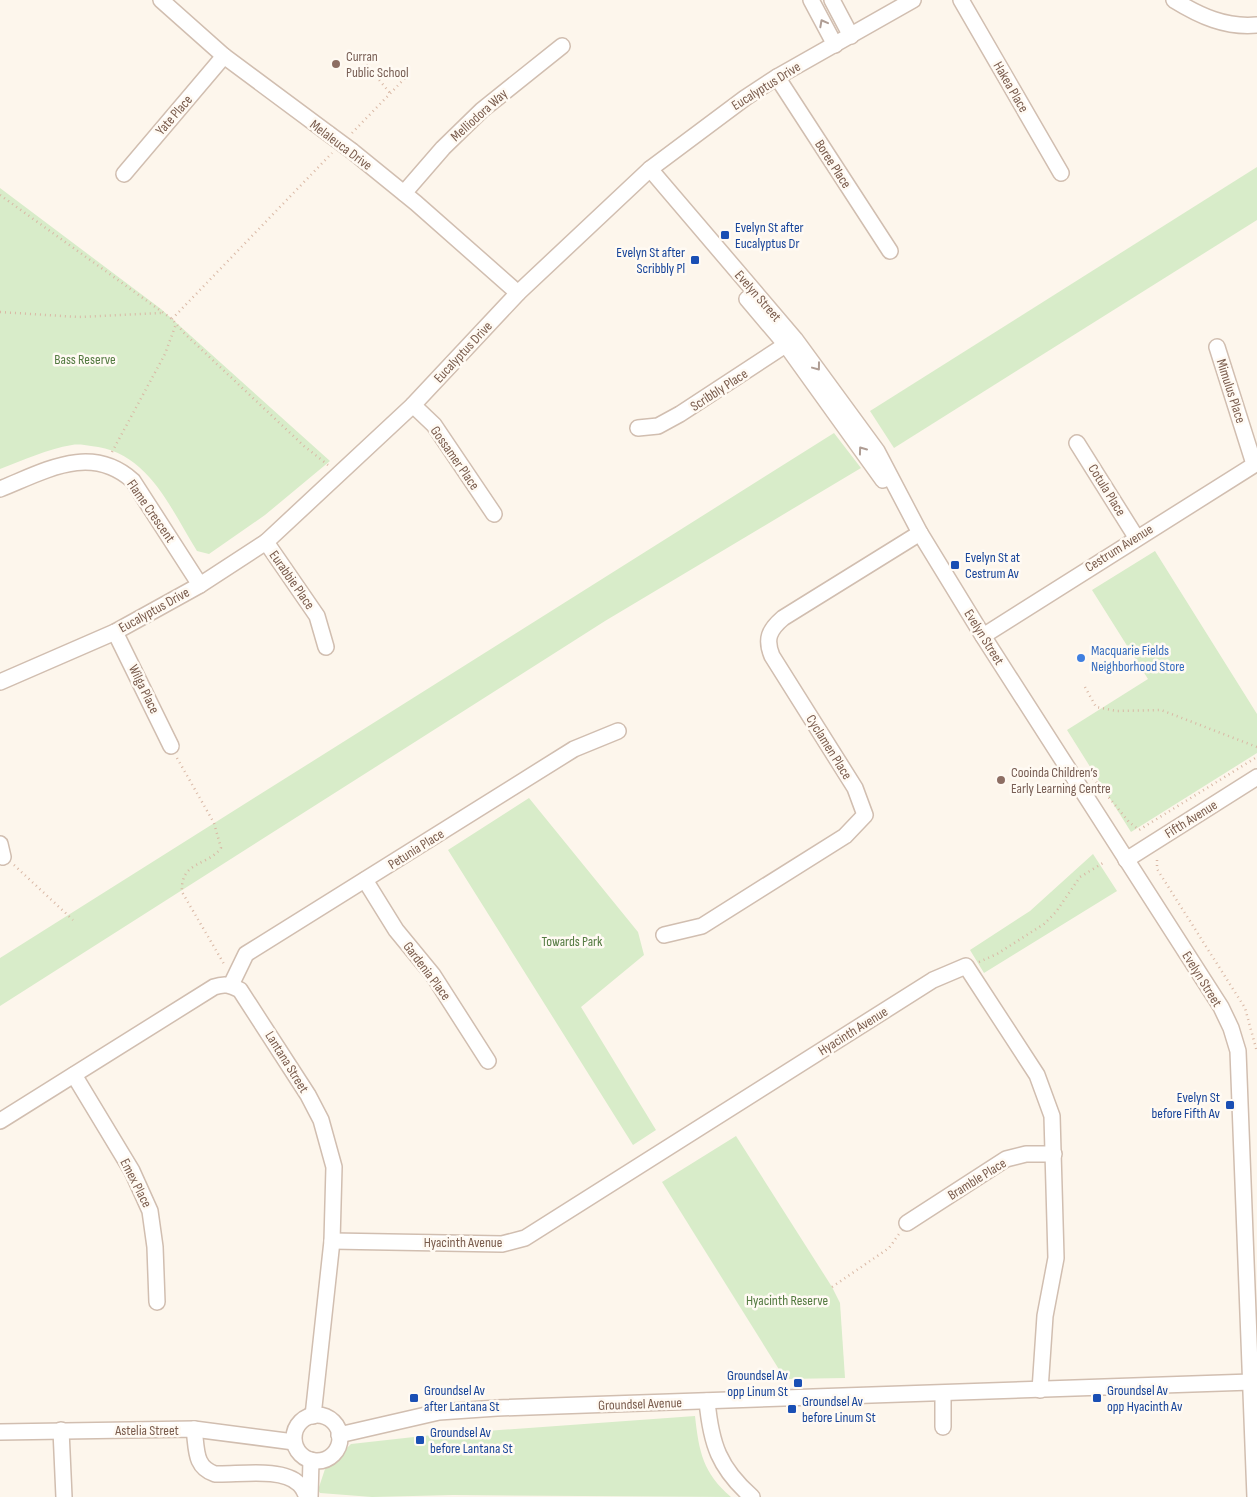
<svg xmlns="http://www.w3.org/2000/svg" width="1257" height="1497" font-family="'Sofia Sans Condensed',sans-serif">
<rect width="100%" height="100%" fill="#fdf6ec"/>
<g fill="#d8ecc9">
<path d="M1257,167v53l-363,228 -24,-37z"/>
<path d="M0,188l161,121 169,152 -65,54 -56,39 -12,-3c-27,-43 -49,-100 -106,-105 -6,-1 -13,-2 -19,-1 -25,4 -48,15 -72,24z"/>
<path d="M834,433l27,35 -256,153 -605,385v-48z"/>
<path d="M1155,551l102,163v39l-126,79 -64,-102 81,-51 -56,-89z"/>
<path d="M529,798l109,134 6,23 -63,52 75,123 -23,15 -185,-295z"/>
<path d="M1093,854l24,37 -133,82 -14,-23 60,-39z"/>
<path d="M736,1136l96,151 8,16 5,75 -60,1 -123,-197z"/>
<path d="M695,1416c4,36 8,57 36,81l-278,-2 -81,2 -52,-4 -2,-3 7,-21 26,-25 81,-9z"/>
</g>
<g fill="none" stroke-linecap="round" stroke-linejoin="round">
<defs>
<g id="minor">
<path d="M161,0l63,56 105,78"/>
<path d="M811,0l24,45"/>
<path d="M832,0l19,36"/>
<path d="M961,0l100,173"/>
<path d="M1174,0c26,16 52,28 83,25"/>
<path d="M777,77l113,174"/>
<path d="M352,151l64,52 102,90"/>
<path d="M650,169l145,170 82,112 43,82 63,103 238,371 10,21 7,23 17,446"/>
<path d="M124,174l100,-118"/>
<path d="M404,193l39,-45 39,-38 80,-64"/>
<path d="M747,299l39,46 97,135"/>
<path d="M1217,347l37,117"/>
<path d="M413,405l21,20 60,89"/>
<path d="M638,428l20,-2 22,-12 113,-74"/>
<path d="M1077,443l59,94"/>
<path d="M0,489c45,-18 91,-46 133,-8l67,104"/>
<path d="M266,542l51,74 9,31"/>
<path d="M115,632l56,114"/>
<path d="M983,636l274,-173"/>
<path d="M0,682l115,-50 85,-47 66,-43 147,-137 105,-112 132,-124 95,-71 32,-21 136,-77"/>
<path d="M0,844l3,13"/>
<path d="M1126,860l131,-83"/>
<path d="M365,880l31,50 37,45 55,86"/>
<path d="M664,935l38,-9 143,-90 20,-21 -10,-27 -83,-132c-7,-17 -3,-26 11,-38l137,-85"/>
<path d="M231,985l15,-31 328,-205 44,-18"/>
<path d="M74,1075l58,96 18,40 5,36 2,55"/>
<path d="M0,1121l214,-134c11,-4 16,-2 26,3l68,105 13,25 13,47 -2,74 -19,175"/>
<path d="M907,1223l99,-64 20,-5h28"/>
<path d="M332,1241l170,3 23,-6 408,-258 33,-14 71,109 15,41 4,142 -11,58 -5,74"/>
<path d="M707,1401c4,43 12,67 45,96"/>
<circle cx="317" cy="1438" r="23"/>
<path d="M943,1427v-33"/>
<path d="M194,1429c3,20 0,38 21,45 23,1 67,-7 84,10 4,3 6,9 8,13"/>
<path d="M61,1430l3,67"/>
<path d="M0,1432l194,-3 100,13"/>
<path d="M339,1435l100,-23 58,-4 754,-26"/>
<path d="M310,1497l1,-37"/>
</g>
</defs>
<use href="#minor" stroke="#d1beb0" stroke-width="18"/>
<g stroke="#d9b8a5" stroke-width="2.5" stroke-dasharray="1 4" stroke-linecap="butt">
<path d="M360,57l30,36"/>
<path d="M352,133l56,-58"/>
<path d="M0,195l172,124 13,15 119,112 24,19"/>
<path d="M0,312l78,5 84,-4"/>
<path d="M172,319l160,-166"/>
<path d="M112,452l53,-98 11,-30"/>
<path d="M1085,687l11,20 21,4 44,-1 96,37"/>
<path d="M177,758l37,65 7,25c-13,18 -41,13 -39,44l42,72"/>
<path d="M1093,778l36,44 10,8 118,-73"/>
<path d="M1157,860v9l88,139 12,44"/>
<path d="M14,865l59,55"/>
<path d="M979,962l18,-8 47,-30 12,-12 24,-35 23,-14"/>
<path d="M832,1287l57,-39 10,-14"/>
</g>
<use href="#minor" stroke="#fff" stroke-width="15"/>
<defs>
<path id="minor-bridge" d="M329,134l23,17"/>
</defs>
<use href="#minor-bridge" stroke="#d1beb0" stroke-width="18" stroke-linecap="butt"/>
<use href="#minor-bridge" stroke="#fff" stroke-width="15"/>
</g>
<defs><path id="oneway-chevron" d="M-2-3.5L2.5 0L-2 3.5" fill="none" stroke-width="1.6" stroke-linecap="round" stroke-linejoin="round" transform="scale(1.25)"/></defs>
<g stroke="#af9d94">
<use href="#oneway-chevron" transform="translate(823 23) rotate(-118)"/>
<use href="#oneway-chevron" transform="translate(817 367) rotate(53)"/>
<use href="#oneway-chevron" transform="translate(862 450) rotate(-126)"/>
</g>
<g fill="#8d6e63" stroke="#fffaf3" stroke-width="2">
<circle cx="336" cy="64" r="5"/>
<circle cx="1001" cy="780" r="5"/>
</g>
<g fill="#1a4fb4" stroke="#fffaf3" stroke-width="2">
<rect x="720" y="230" width="10" height="10" rx="2.5"/>
<rect x="690" y="255" width="10" height="10" rx="2.5"/>
<rect x="950" y="560" width="10" height="10" rx="2.5"/>
<rect x="1225" y="1100" width="10" height="10" rx="2.5"/>
<rect x="793" y="1378" width="10" height="10" rx="2.5"/>
<rect x="409" y="1393" width="10" height="10" rx="2.5"/>
<rect x="1092" y="1393" width="10" height="10" rx="2.5"/>
<rect x="787" y="1404" width="10" height="10" rx="2.5"/>
<rect x="415" y="1435" width="10" height="10" rx="2.5"/>
</g>
<circle fill="#3f7fe0" stroke="#fffaf3" stroke-width="2" cx="1081" cy="658" r="5"/>
<g text-anchor="middle" dominant-baseline="central" stroke-width="5" stroke-linejoin="round" paint-order="stroke">
<g font-size="14" fill="#785e54" stroke="#fffaf3" text-anchor="start">
<text x="346" y="56">Curran<tspan x="346" dy="16">Public School</tspan></text>
<text x="1011" y="772">Cooinda Children’s<tspan x="1011" dy="16">Early Learning Centre</tspan></text>
</g>
<g font-size="14" fill="#7a5c4d" stroke="#fffaf3">
<text transform="translate(766 86) rotate(-32)">Eucalyptus Drive</text>
<text transform="translate(1011 87) rotate(60)">Hakea Place</text>
<text transform="translate(174 115) rotate(-49)">Yate Place</text>
<text transform="translate(479 115) rotate(-42)">Melliodora Way</text>
<text transform="translate(341 145) rotate(37)">Melaleuca Drive</text>
<text transform="translate(833 164) rotate(57)">Boree Place</text>
<text transform="translate(758 296) rotate(49)">Evelyn Street</text>
<text transform="translate(463 352) rotate(-47)">Eucalyptus Drive</text>
<text transform="translate(719 390) rotate(-33)">Scribbly Place</text>
<text transform="translate(1231 391) rotate(72)">Mimulus Place</text>
<text transform="translate(455 458) rotate(55)">Gossamer Place</text>
<text transform="translate(1107 490) rotate(58)">Cotula Place</text>
<text transform="translate(151 511) rotate(55)">Flame Crescent</text>
<text transform="translate(1119 548) rotate(-32)">Cestrum Avenue</text>
<text transform="translate(292 580) rotate(55)">Eurabbie Place</text>
<text transform="translate(154 610) rotate(-29)">Eucalyptus Drive</text>
<text transform="translate(984 637) rotate(58)">Evelyn Street</text>
<text transform="translate(144 689) rotate(64)">Wilga Place</text>
<text transform="translate(829 747) rotate(58)">Cyclamen Place</text>
<text transform="translate(1191 819) rotate(-32)">Fifth Avenue</text>
<text transform="translate(416 849) rotate(-32)">Petunia Place</text>
<text transform="translate(427 971) rotate(53)">Gardenia Place</text>
<text transform="translate(1202 979) rotate(58)">Evelyn Street</text>
<text transform="translate(853 1031) rotate(-32)">Hyacinth Avenue</text>
<text transform="translate(287 1062) rotate(58)">Lantana Street</text>
<text transform="translate(977 1179) rotate(-32)">Bramble Place</text>
<text transform="translate(136 1183) rotate(63)">Emex Place</text>
<text x="463" y="1242">Hyacinth Avenue</text>
<text transform="translate(640 1404) rotate(-2)">Groundsel Avenue</text>
<text x="147" y="1430">Astelia Street</text>
</g>
<g font-size="14" fill="#164399" stroke="#fffaf3" text-anchor="start">
<text x="735" y="227">Evelyn St after<tspan x="735" dy="16">Eucalyptus Dr</tspan></text>
<text x="685" y="252" text-anchor="end">Evelyn St after<tspan x="685" dy="16">Scribbly Pl</tspan></text>
<text x="965" y="557">Evelyn St at<tspan x="965" dy="16">Cestrum Av</tspan></text>
<text x="1220" y="1097" text-anchor="end">Evelyn St<tspan x="1220" dy="16">before Fifth Av</tspan></text>
<text x="788" y="1375" text-anchor="end">Groundsel Av<tspan x="788" dy="16">opp Linum St</tspan></text>
<text x="424" y="1390">Groundsel Av<tspan x="424" dy="16">after Lantana St</tspan></text>
<text x="1107" y="1390">Groundsel Av<tspan x="1107" dy="16">opp Hyacinth Av</tspan></text>
<text x="802" y="1401">Groundsel Av<tspan x="802" dy="16">before Linum St</tspan></text>
<text x="430" y="1432">Groundsel Av<tspan x="430" dy="16">before Lantana St</tspan></text>
</g>
<g font-size="14" fill="#537a41" stroke="#fffaf3">
<text x="85" y="359">Bass Reserve</text>
<text x="572" y="941">Towards Park</text>
<text x="787" y="1300">Hyacinth Reserve</text>
</g>
<g font-size="14" fill="#366cbe" stroke="#fffaf3" text-anchor="start">
<text x="1091" y="650">Macquarie Fields<tspan x="1091" dy="16">Neighborhood Store</tspan></text>
</g>
</g>
</svg>
